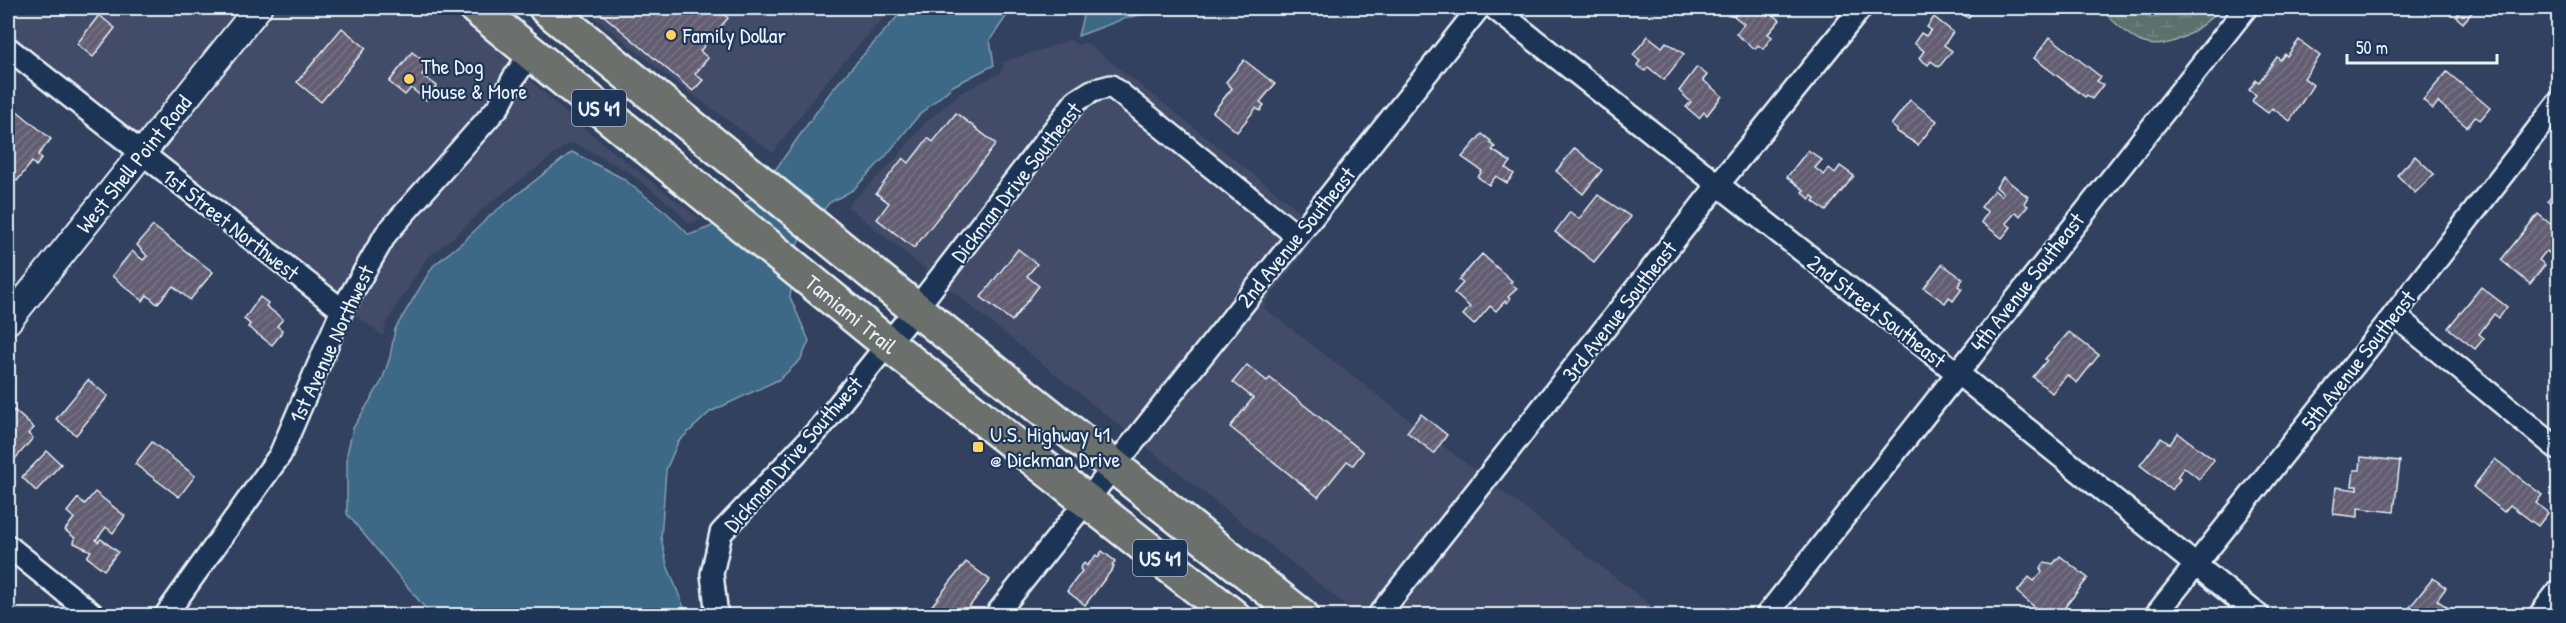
<svg xmlns="http://www.w3.org/2000/svg" width="2566" height="623" font-family="'Patrick Hand',sans-serif">
<defs>
<pattern id="wetland-marsh" width="20" height="14" patternUnits="userSpaceOnUse" patternTransform="scale(1.5)"><rect width="20" height="14" fill="#5b706c"/><path d="M1 5h8M5 5V1M11 12h8M15 12V8" fill="none" stroke="#738582"/></pattern>
<pattern id="building-hatch" width="6" height="6" patternUnits="userSpaceOnUse" patternTransform="scale(1.5)"><rect width="6" height="6" fill="#625d71"/><path d="M-1 1l2-2M0 6l6-6M5 7l2-2" fill="none" stroke="#787586"/></pattern>
</defs>
<rect width="100%" height="100%" fill="#32415f"/>
<filter id="ink" filterUnits="userSpaceOnUse"><feTurbulence type="fractalNoise" baseFrequency=".0167" numOctaves="2"/><feDisplacementMap in="SourceGraphic" scale="12" xChannelSelector="R" yChannelSelector="G"/><feConvolveMatrix kernelMatrix="1 2 1 2 8 2 1 2 1" color-interpolation-filters="sRGB"/></filter>
<g filter="url(#ink)">
<g fill="#434c67">
<path d="M8,8h235l-103,128 -132,-102z"/>
<path d="M273,8h178l59,54 -21,38 -112,126 -39,67 -179,-143z"/>
<path d="M583,8h309l-68,76 -51,69 -101,-73z"/>
<path d="M1070,40l7,5 10,-2 214,169 -7,8 -176,-142 -12,-2 -39,18 -137,179 -83,-67 45,-43 34,-41 33,-28 41,-21 3,-5v-6z"/>
<path d="M528,78l50,46 123,96 -11,4 -18,-18 -45,-35 -51,-27h-8l-83,63 -28,27 -30,24 -41,65 -3,13 -29,-22 3,-6 38,-67 113,-127z"/>
<path d="M1111,99l170,138 -155,194 -178,-143 136,-178z"/>
<path d="M1320,226l2,2 -59,79 214,165 -113,143h-6l-213,-169z"/>
<path d="M1495,486l3,2 166,127h-271z"/>
</g>
<path fill="url(#wetland-marsh)" stroke="#a2b0b2" stroke-width="1.5" d="M2099,8h123c-21,19 -52,47 -83,33 -11,-5 -30,-24 -40,-33z"/>
<g fill="#3e6986" stroke="#829fb4" stroke-width="1.5">
<path d="M905,8h107l-22,32 4,25 -41,21 -34,29 -34,42 -32,33 -24,13 -31,39 -8,55 19,44 -8,18 -21,20 -70,33 -32,30 -12,28 -5,68 6,27 20,50h-256l-84,-101v-60l6,-26 29,-47 8,-24 5,-28 38,-63 31,-25 28,-27 80,-62 50,26 45,35 22,22 21,-8 48,-33 74,-104z"/>
<path d="M1085,8h84l-43,10 -48,18z"/>
</g>
<g fill="url(#building-hatch)" stroke="#e8f1f8" stroke-width="1.5">
<path d="M598,8h118l12,10 -28,33 8,7 -13,16 8,6 -10,11 -97,-82z"/>
<path d="M1741,8h24l15,12 -12,14 4,3 -9,12 -5,-4 -3,4 -19,-15 8,-10 -10,-8z"/>
<path d="M1955,8h21l-8,10z"/>
<path d="M2458,8h18l-13,15 -7,-6 5,-7z"/>
<path d="M99,15l16,13 -22,29 -16,-13z"/>
<path d="M1934,17l19,15 -9,13 8,6 -13,16 -8,-6 -3,4 -9,-7 5,-7 -10,-8 7,-10 5,3 5,-6 -4,-3z"/>
<path d="M342,28l24,20 -45,54 -24,-20z"/>
<path d="M1648,36l14,11 4,-5 18,12 -20,26 -16,-13 -3,4 -8,-6 3,-4 -7,-6z"/>
<path d="M2050,37l51,40 -4,4 6,4 -11,14 -5,-4 -2,2 -51,-39z"/>
<path d="M2299,40l21,16 -16,22 9,7 -23,36 -18,-13 -4,5 -16,-12 4,-6 -7,-5 7,-10 3,2 18,-25 3,3 5,-6 2,2z"/>
<path d="M412,52l17,13 -7,10 15,11 -11,14 -15,-12 -6,7 -16,-13z"/>
<path d="M1244,60l31,24 -15,18 4,3 -4,6 -4,-3 -19,24 -24,-20 19,-24 -6,-6z"/>
<path d="M1697,67l10,8 -4,5 19,16 -15,19 -3,-3 -5,6 -13,-11 5,-5 -12,-11z"/>
<path d="M2447,72l43,36 -10,12 -5,-4 -8,11 -29,-25 -5,7 -10,-9z"/>
<path d="M1910,100l27,21 -19,24 -22,-14 1,-1 -6,-5z"/>
<path d="M16,110l35,29 -13,16 4,3 -6,8 -4,-4 -15,19 -9,-7v-54z"/>
<path d="M956,113l40,31 -82,104 -37,-29 12,-16 -13,-10 27,-35 6,5 19,-25 5,4z"/>
<path d="M1482,134l9,7 -1,2 5,4 -3,3 19,12 -5,6 8,6 -7,9 -11,-7 -7,9 -11,-8 4,-6 -20,-14z"/>
<path d="M1575,148l27,22 -19,24 -27,-23z"/>
<path d="M1808,150l14,10 -7,8 9,7 5,-7 6,5 5,-7 14,10 -28,35 -13,-10 2,-3 -3,-2 -2,3 -8,-7 2,-2 -17,-13z"/>
<path d="M2415,156l19,18 -19,19 -18,-18z"/>
<path d="M2003,177l25,20 -4,6 4,3 -8,10 -4,-4 -10,11 5,4 -9,11 -21,-16 7,-10 -7,-5 13,-17 7,6 2,-3 -7,-6z"/>
<path d="M2558,187v21l-10,-7z"/>
<path d="M1598,195l33,22 -37,45 -39,-30 15,-20 9,7z"/>
<path d="M8,208l7,6 -7,9z"/>
<path d="M2538,214l20,16v18l-5,8 -7,-5 -7,9 6,5 -15,19 -29,-24z"/>
<path d="M153,226l60,46 -23,28 -17,-14 -16,18 -10,-9 -4,6 -31,-25 20,-25 11,9 4,-4 -10,-11z"/>
<path d="M1018,249l19,15 -10,12 12,10 -27,35 -31,-24z"/>
<path d="M1482,254l30,27 -2,2 7,5 -9,9 2,2 -3,4 -2,-2 -9,10 -6,-5 -16,19 -11,-10 7,-8 -16,-14 9,-10 -4,-3z"/>
<path d="M1942,264l21,15 -5,7 4,3 -9,12 -4,-4 -4,6 -21,-15z"/>
<path d="M2481,287l26,20 -8,11 -5,-4 -15,20 5,4 -9,11 -27,-21z"/>
<path d="M260,297l8,6 -2,3 17,13 -6,7 5,4 -2,5 -8,10 -24,-18 2,-3 -6,-5z"/>
<path d="M2069,332l30,23 -22,28 -10,-8 -15,18 -19,-16 14,-17 -2,-1z"/>
<path d="M1247,365l20,16 3,-3 93,74 -10,13 -6,-4 -29,36 -88,-70 23,-29 -20,-16z"/>
<path d="M88,380l20,16 -32,39 -20,-16z"/>
<path d="M8,410l4,3 2,-3 20,18 -6,6 5,4 -18,21 -4,-4 -3,4z"/>
<path d="M1421,414l26,21 -13,18 -27,-21z"/>
<path d="M2178,433l36,27 -15,19 -15,-12 -7,10 3,2 -8,11 -32,-25 21,-27 9,6z"/>
<path d="M152,442l43,34 -16,21 -44,-33z"/>
<path d="M47,451l14,13 -25,27 -14,-14z"/>
<path d="M2361,457l39,4 -6,51 -36,-4v9l-25,-3 3,-27 21,3v-4h-5l2,-16h6z"/>
<path d="M2495,459l47,36 -6,8 12,10 -10,13 -28,-21 -6,7 -31,-25z"/>
<path d="M95,492l30,24 -12,17 -7,-6 -10,13 2,2 3,-3 17,13 -14,18 -17,-13 4,-6 -17,-8 1,-5 -10,-8 9,-12 -7,-6 11,-14 7,6z"/>
<path d="M1102,551l13,10 -3,5 2,1 -29,38 -18,-14 15,-20 -2,-2 4,-6 3,3 9,-11 2,2z"/>
<path d="M2060,556l28,22 -23,29 8,9h-28l-28,-24 12,-15 5,4 8,-9 -2,-4 5,-6 8,2z"/>
<path d="M966,562l24,18 -28,36h-23l-9,-8z"/>
<path d="M2433,578l13,10 -9,12 18,13 -2,3h-45l-2,-4z"/>
</g>
<g fill="none" stroke-linecap="round" stroke-linejoin="round">
<defs>
<g id="minor">
<path d="M1494,8l462,364 303,244"/>
<path d="M8,48l334,262"/>
<path d="M2394,315l164,134"/>
<path d="M8,546l87,70"/>
<path d="M165,616l115,-161 62,-145 44,-76 113,-128 14,-27 18,-26"/>
<path d="M717,616l-5,-42 9,-41 99,-105 96,-119 160,-208 16,-10 19,-5 186,150"/>
<path d="M995,616l484,-608"/>
<path d="M1378,616l339,-430 144,-178"/>
<path d="M1766,616l480,-608"/>
<path d="M2155,616l239,-301 164,-212"/>
<path d="M2539,616l19,-25"/>
</g>
<g id="tertiary">
<path id="s1" d="M8,321l250,-313"/>
</g>
<g id="primary">
<path id="s2" d="M476,8l412,336 345,272"/>
<path d="M546,8l370,301 386,307"/>
</g>
</defs>
<use href="#minor" stroke="#e8f1f8" stroke-width="26"/>
<use href="#tertiary" stroke="#e8f1f8" stroke-width="30"/>
<use href="#primary" stroke="#e8f1f8" stroke-width="38"/>
<use href="#minor" stroke="#1d3557" stroke-width="21"/>
<use href="#tertiary" stroke="#1d3557" stroke-width="26"/>
<use href="#primary" stroke="#6c706d" stroke-width="33"/>
</g>
</g>
<g fill="#ffd166" stroke="#1d3557" stroke-width="2">
<circle cx="671" cy="35" r="6"/>
<circle cx="409" cy="79" r="6"/>
<rect x="972" y="441" width="12" height="12" rx="3"/>
</g>
<g text-anchor="middle" dominant-baseline="central" stroke-width="4.5" stroke-linejoin="round" paint-order="stroke">
<g fill="#1d3557" stroke="#abb9c8" stroke-width="1.5">
<rect x="572" y="90" width="54" height="36" rx="4.5"/>
<rect x="1133" y="540" width="54" height="36" rx="4.5"/>
</g>
<g font-size="21" font-weight="bold" fill="#e8f1f8">
<text x="599" y="108">US 41</text>
<text x="1160" y="558">US 41</text>
</g>
<g font-size="22" fill="#e8f1f8" stroke="#1d3557" text-anchor="start">
<text x="683" y="35">Family Dollar</text>
<text x="421" y="66">The Dog<tspan x="421" dy="25">House &amp; More</tspan></text>
<text x="990" y="434">U.S. Highway 41<tspan x="990" dy="25">@ Dickman Drive</tspan></text>
</g>
<g font-size="22" fill="#e8f1f8" stroke="#1d3557">
<text stroke="none"><textPath href="#s1" startOffset="201">West Shell Point Road</textPath></text>
<text transform="translate(1016 182) rotate(-52)">Dickman Drive Southeast</text>
<text transform="translate(231 224) rotate(38)">1st Street Northwest</text>
<text transform="translate(1296 237) rotate(-51)">2nd Avenue Southeast</text>
<text transform="translate(2027 282) rotate(-52)">4th Avenue Southeast</text>
<text transform="translate(1619 311) rotate(-52)">3rd Avenue Southeast</text>
<text transform="translate(1877 311) rotate(38)">2nd Street Southeast</text>
<text stroke="none"><textPath href="#s2" startOffset="484">Tamiami Trail</textPath></text>
<text transform="translate(331 344) rotate(-65)">1st Avenue Northwest</text>
<text transform="translate(2358 360) rotate(-52)">5th Avenue Southeast</text>
<text transform="translate(793 454) rotate(-49)">Dickman Drive Southwest</text>
</g>
</g>
<rect width="2566" height="623" fill="none" stroke="#1d3557" stroke-width="30"/>
<rect x="15" y="15" width="2536" height="593" fill="none" stroke="#e8f1f8" stroke-width="2" filter="url(#ink)"/>
<path d="M2347 54v9h150v-9" fill="none" stroke="#e8f1f8" stroke-width="3"/>
<text x="2356" y="54" font-size="18" fill="#e8f1f8" stroke="#1d3557" stroke-width="4.5" paint-order="stroke">50 m</text>
</svg>
